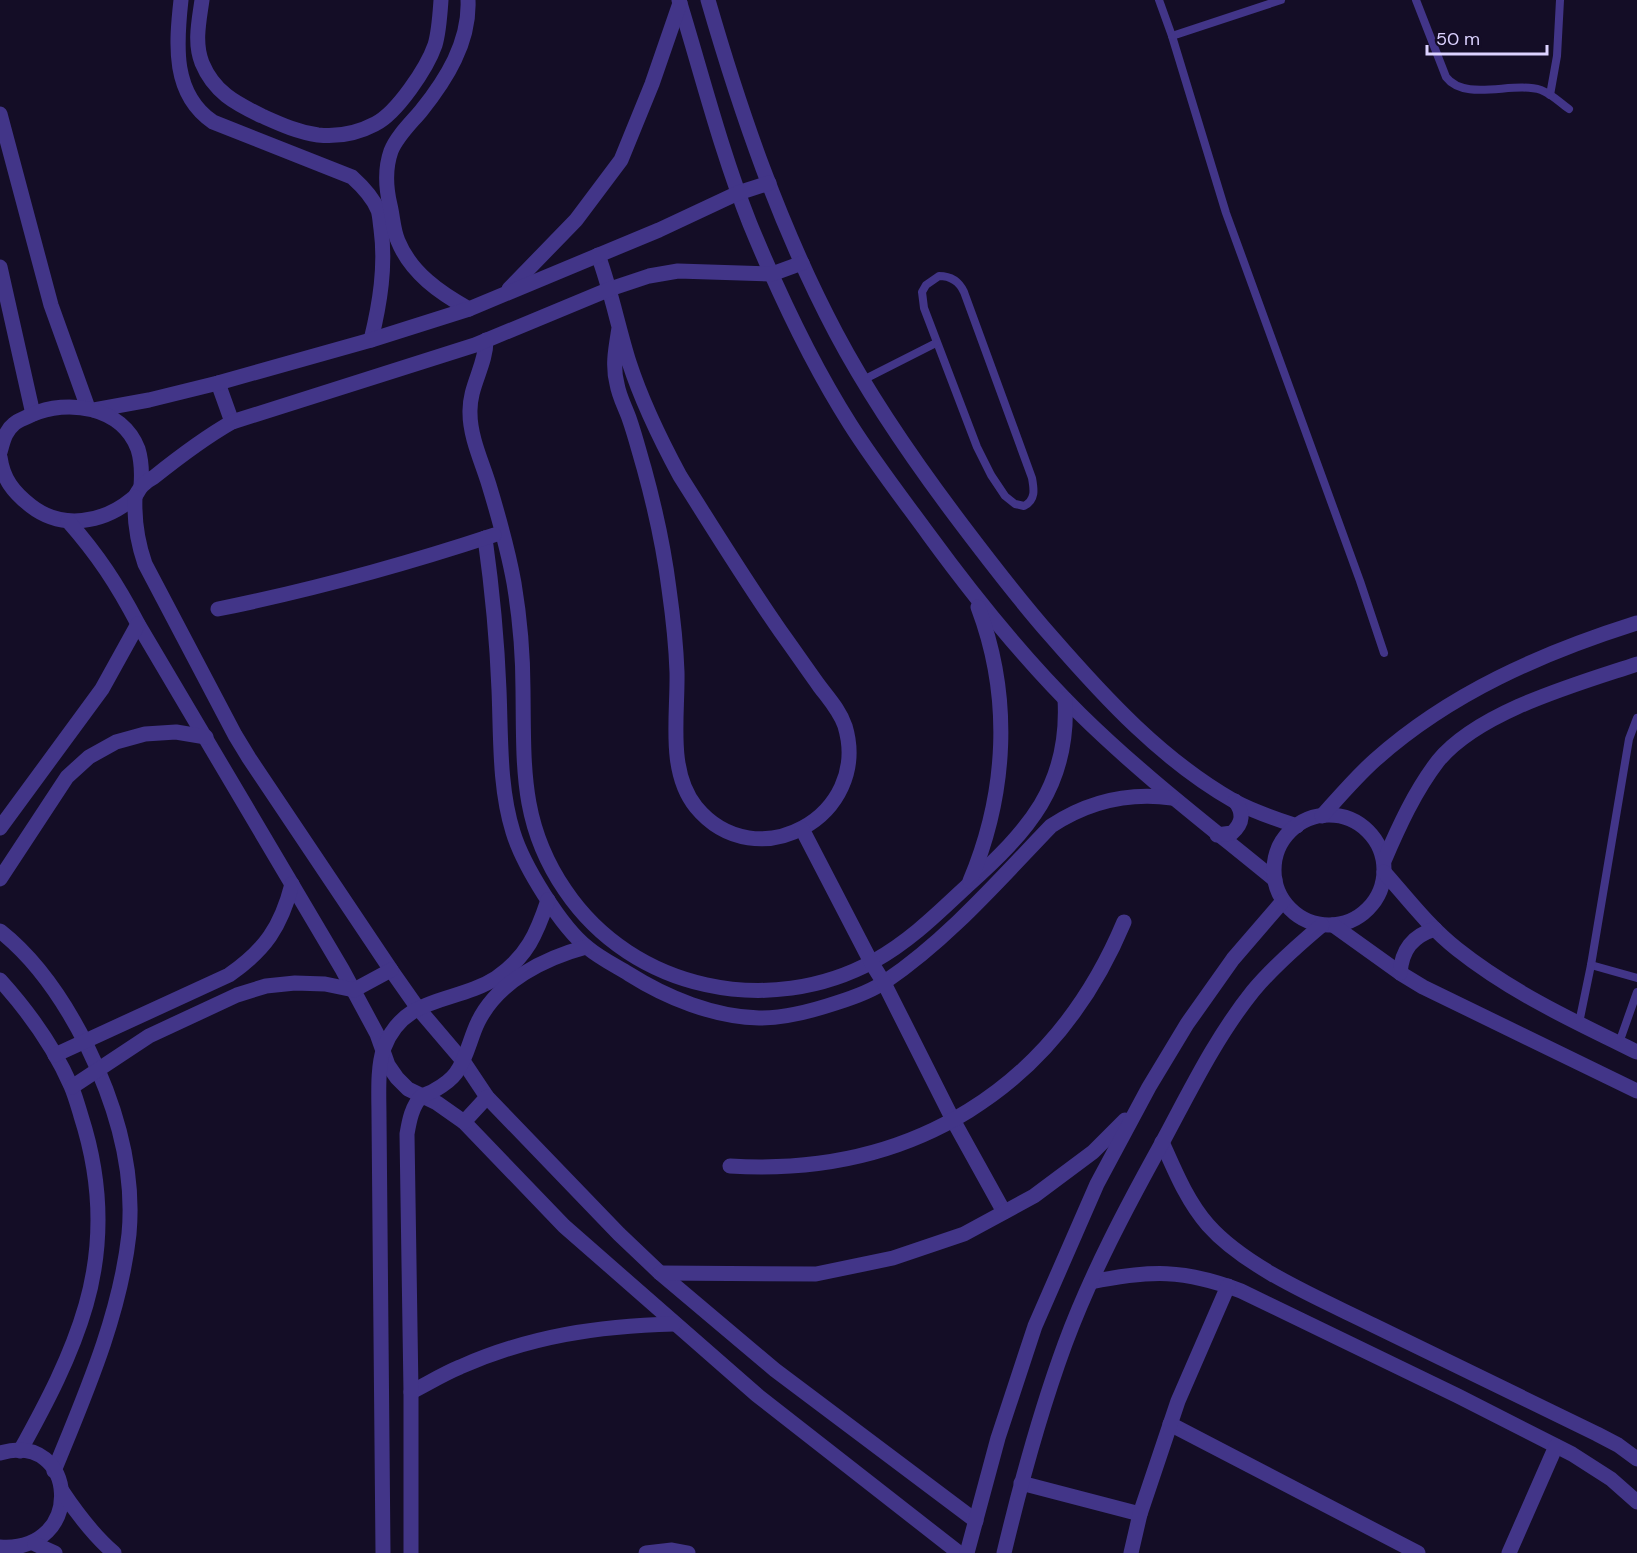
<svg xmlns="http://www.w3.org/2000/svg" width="1637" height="1553" font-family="'DM Sans',sans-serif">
<rect width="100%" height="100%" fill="#140d26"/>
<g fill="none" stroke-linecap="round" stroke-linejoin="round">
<g stroke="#423588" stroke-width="8">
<path d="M1159,0l13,36 54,177 134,368 24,72"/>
<path d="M1416,0l30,77c19,25 67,4 95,13 11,4 19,13 28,19"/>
<path d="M1172,36l109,-36"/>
<path d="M1550,95l7,-39 3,-56"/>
<path d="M939,276c12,0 20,5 25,16l68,186c2,11 4,22 -8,28l-9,-2 -10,-8 -14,-21 -14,-28 -53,-139 -2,-16 4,-7z"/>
<path d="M863,380l73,-37"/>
<path d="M1591,965l46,13"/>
<path d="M1579,1023l12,-58 38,-226 8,-21"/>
<path d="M1619,1043l18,-51"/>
</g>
<g stroke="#423588" stroke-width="15">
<path d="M181,0c-5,45 -9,94 32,122l139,55c10,9 21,21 26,33 2,6 2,13 3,19 5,37 -1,74 -10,111"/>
<path d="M202,0c-3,21 -8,43 0,63 12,29 33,40 60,53 18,8 35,16 56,19 19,2 40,-2 57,-11 22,-11 52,-56 60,-79 4,-13 5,-31 6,-45"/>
<path d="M468,0c2,42 -22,80 -47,111 -10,12 -24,25 -30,40 -6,17 -5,37 -1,54 3,12 3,25 8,36 13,32 42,52 71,68"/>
<path d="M679,0c23,75 42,151 71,224 28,68 60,137 100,200 24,38 52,74 79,111 46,63 95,124 151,179 62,61 128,111 195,166"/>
<path d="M708,0c33,114 72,227 128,333 36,68 80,131 127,193 28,37 57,75 88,110 54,62 111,124 183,165 20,11 42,18 63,25"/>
<path d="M0,114l51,191 37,103"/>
<path d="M598,255c13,35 20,72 31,107 13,40 31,77 51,114 33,52 66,106 101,156 13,18 26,37 39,55 9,12 20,24 25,39 27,90 -89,154 -149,81 -29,-36 -18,-91 -19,-135 -1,-28 -4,-55 -8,-83 -5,-40 -14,-81 -25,-121 -5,-17 -9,-33 -15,-50 -4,-11 -10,-22 -12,-34 -5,-19 -1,-37 2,-56"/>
<path d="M0,267l33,147"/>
<path d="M509,289l67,-69 45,-60 31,-76 28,-81"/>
<path d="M486,340c0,26 -17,46 -16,73 0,24 12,49 19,72 10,33 19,65 25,98 6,36 9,72 9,107 1,77 -3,134 42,200 68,101 205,128 309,71 36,-20 63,-47 93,-75 61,-55 103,-100 98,-187"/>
<path d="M218,383l14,39"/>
<path d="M94,410l55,-10 69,-17 153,-43 98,-31 190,-79 79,-37 31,-10"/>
<path d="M0,452c3,-10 5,-21 14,-28 4,-4 12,-6 17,-9 37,-17 91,-8 107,34 4,13 4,24 3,37"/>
<path d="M0,457c3,22 13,35 31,49 31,24 72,17 101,-7 5,-3 6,-10 11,-14 3,-3 7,-6 11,-8 25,-20 50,-39 78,-55l243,-77 135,-56 39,-13 29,-5 94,3 30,-11"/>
<path d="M135,497c-1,25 2,44 10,67l90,171 14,23 142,212 26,37 46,54 24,36 132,137 41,39 115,97 201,151"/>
<path d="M68,521c30,34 49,63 70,103l204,345 35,65 11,31 9,13 11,11 29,14 27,19 100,104 193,169 202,158"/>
<path d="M485,538c7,50 12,101 14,152 2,47 0,97 14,142 10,33 48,95 75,116 12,10 28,18 41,26 38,24 85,43 130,44 26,0 53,-7 77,-15 16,-5 36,-12 50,-22 62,-42 113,-101 165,-155 38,-25 77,-34 121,-28"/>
<path d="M218,609c94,-19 185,-44 276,-74"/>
<circle cx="1329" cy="870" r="55"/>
<path d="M1322,816c17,-19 34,-39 53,-56 75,-67 167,-107 262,-137"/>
<path d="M0,828l102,-139 36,-65"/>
<path d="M802,829l69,133 13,21 69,137 51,92"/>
<path d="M1217,835l15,-2c11,-10 12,-20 3,-32"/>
<path d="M1384,861c15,-35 31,-70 54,-100 41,-50 139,-77 199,-97"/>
<path d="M1384,872c23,26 45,55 73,77 54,43 118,73 180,103"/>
<path d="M0,879l67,-102 22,-20 27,-15 29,-8 31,-2 30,5"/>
<path d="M970,881c37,-88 42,-184 8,-274"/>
<path d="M1333,925l67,48 23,14 214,104"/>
<path d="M0,931c38,30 65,71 87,115 28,57 48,123 42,188 -9,82 -44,161 -75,237"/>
<path d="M1400,973c2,-23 12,-37 35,-44"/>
<path d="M0,980c28,31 54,67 71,106 4,9 7,20 10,30 20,62 23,126 5,189 -15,52 -40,99 -66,146"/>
<path d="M55,1055l174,-80c36,-25 52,-48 63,-91"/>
<path d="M72,1087l77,-51 88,-41 29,-9 29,-3 30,1 29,6 37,-20"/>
<path d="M464,1122l23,-25"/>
<path d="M1162,1142c13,29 25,59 46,83 39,44 115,75 167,101 74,36 148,72 222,108l21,11 19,14"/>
<path d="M730,1166c181,11 324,-77 394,-244"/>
<path d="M660,1273l156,1 77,-16 71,-24 70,-38 59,-44 32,-32"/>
<path d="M1091,1282c59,-12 93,-13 150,9l217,105 114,58 39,25 26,23"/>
<path d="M411,1392c16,-8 32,-18 49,-25 70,-31 138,-41 214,-43"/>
<path d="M1170,1424l248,129"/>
<path d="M0,1453c78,-23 86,100 0,94"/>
<path d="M1021,1483l119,31"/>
<path d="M62,1491c16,24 31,44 52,62"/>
<path d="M35,1544l20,9"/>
<path d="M383,1553l-4,-436c0,-21 -2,-50 5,-69 20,-54 72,-44 112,-70 31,-21 41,-45 52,-78"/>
<path d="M411,1553v-161l-4,-258c2,-12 5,-29 15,-38 3,-2 9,-3 13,-6 7,-4 16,-10 21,-17 11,-15 14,-35 22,-51 20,-41 67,-64 108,-75"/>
<path d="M646,1553l26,-3 16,3"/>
<path d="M967,1553l31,-115 37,-112 62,-142 52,-97 38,-63 46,-65 50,-58"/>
<path d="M1004,1553c17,-71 36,-141 61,-209 26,-70 61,-136 97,-201 28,-52 54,-106 91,-152 21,-25 44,-45 69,-66"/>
<path d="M1131,1553l9,-39 38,-113 50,-115"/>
<path d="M1509,1553l47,-107"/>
</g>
</g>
<path d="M1427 45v9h120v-9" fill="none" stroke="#dcd2ff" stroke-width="3"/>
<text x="1436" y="45" font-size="18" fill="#dcd2ff" stroke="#140d26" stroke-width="4.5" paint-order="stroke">50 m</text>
</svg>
